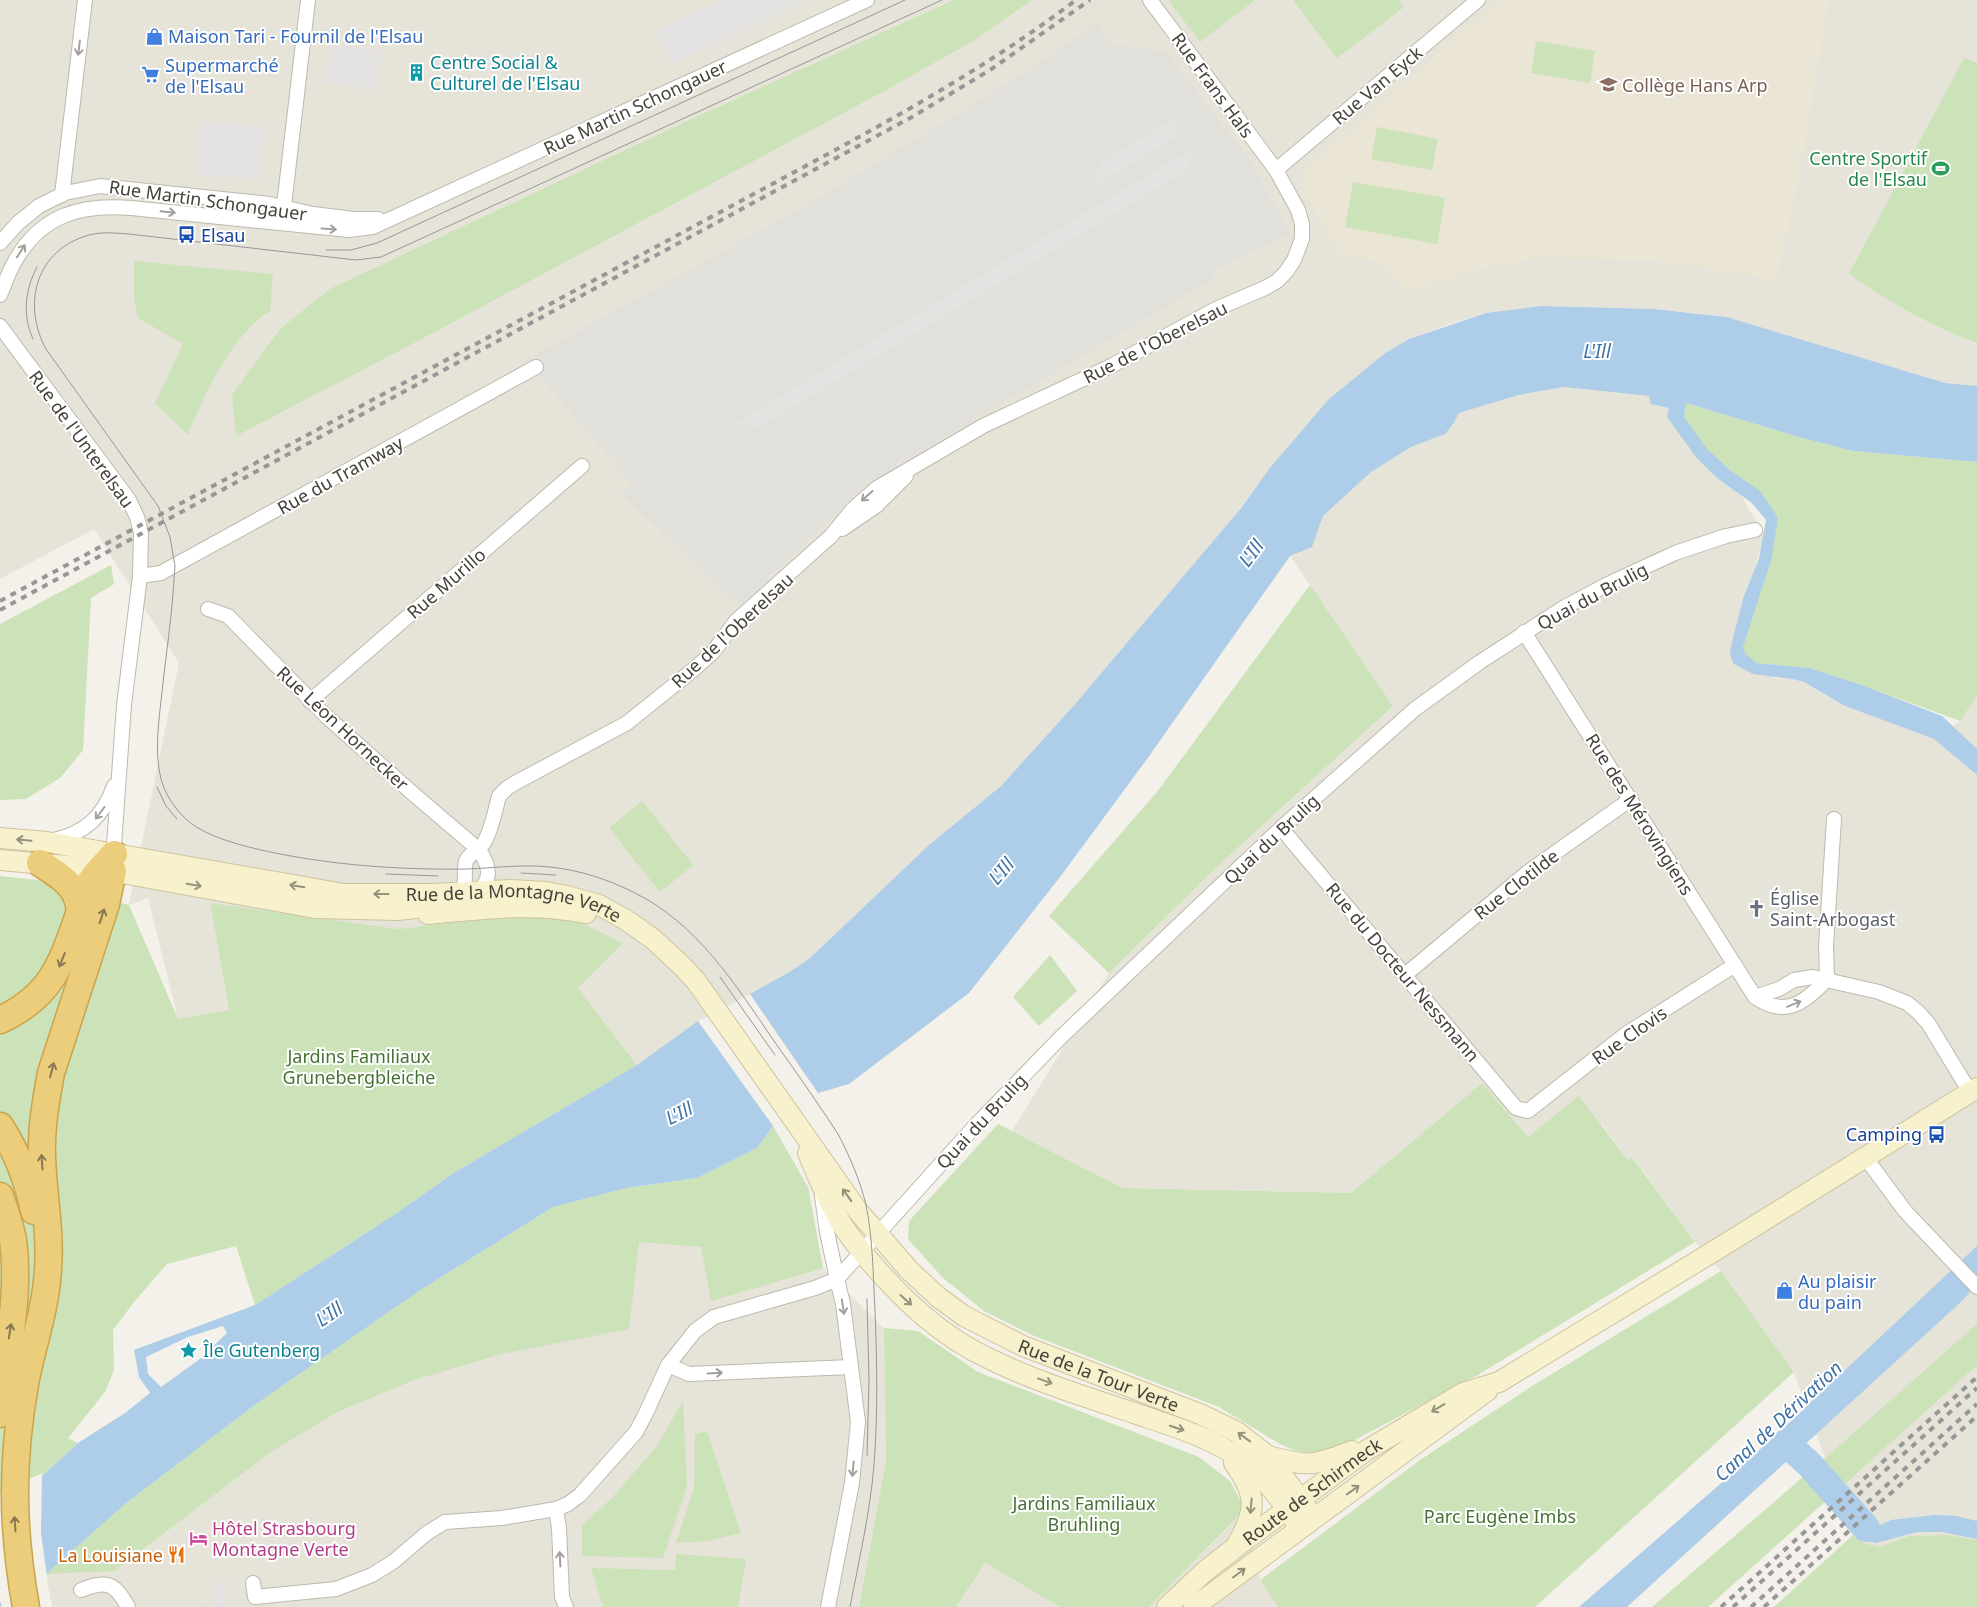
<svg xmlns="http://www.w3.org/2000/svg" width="1977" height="1607" font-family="'Noto Sans',sans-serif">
<rect width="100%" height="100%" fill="#f3f1ea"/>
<g fill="#e6e3d8">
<path d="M0,0h1977v386l-32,-3 -218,-66 -31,-4 -42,-4 -113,-3 -55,7 -31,9 -46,17 -24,14 -56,46 -60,70 -27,38 -166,196 -75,83 -72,59 -119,113 -19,13 -41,23 -52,27 -61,44 -59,-77 44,-46 -194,-17 -30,4 -188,-26 19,108 -51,8 -30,-121 -19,7 50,-242 -85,-134 -94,50z"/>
<path d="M1564,387l85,9 37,7 78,131 -12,44 21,100 19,1 12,3 41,24 89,33 26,-18 17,-25v844l-29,-5 -39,1 -30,11 -16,-4 -10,-8 -59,-163 -73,-101 -26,-29 -62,-85 -5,3 -26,-36 -74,13 -46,-54 -131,110 -230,-5 -109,-57 97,-158 112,-110 172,-157 -103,-150 22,-9 11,-31 48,-44 40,-25 33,-13 9,-10 5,-11 62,-18z"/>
<path d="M808,1187l15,81 61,60 2,133 -27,146h-807l-6,-33 79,-70 297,-215z"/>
<path d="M1245,1509l15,71 18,27h-129z"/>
<path d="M985,1563l75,44h-104z"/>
</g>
<path fill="#e2e0db" d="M1096,23l15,21 55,8 85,110 38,68 -1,4 -76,36 4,7 -320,189 -35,23 -121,117 -119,-112 11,-10 -19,-21 8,-12 -10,8 -85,-99 267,-147 181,-109 73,-46z"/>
<path fill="#eae5d5" d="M1500,0h329l-29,171 -23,109 -115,-19 -122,-3 -45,7 -92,26 -19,-29 -44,-7 -39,-69 3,-15z"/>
<g fill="#cce2b8">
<path d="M954,0h78l-59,41 -85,48 -472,253 -180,94 -4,-41 48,-66 50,-40 338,-159z"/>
<path d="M1168,0h87l-55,42z"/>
<path d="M1293,0h105l6,7 -67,51z"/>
<path d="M1536,41l59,10 -5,32 -59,-10z"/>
<path d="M1964,58l13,5v280c-45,-16 -89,-42 -128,-69z"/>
<path d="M1377,127l61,12 -6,31 -61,-11z"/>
<path d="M1353,182l92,16 -8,46 -92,-17z"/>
<path d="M134,261l139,13 -3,37c-38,23 -66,84 -82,124l-33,-32 28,-59 -45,-26 -4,-19z"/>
<path d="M1686,403l116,35 51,13 124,11v234l-17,25 -98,-36 -53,-17 -53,-5 -11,-10 -2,-6 22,-68 13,-61 -48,-48 -23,-21 -24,-32z"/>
<path d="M111,565l3,19 -23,14 -8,152 -23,28 -34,21 -26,1v-176z"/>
<path d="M1310,585l83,121 -172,157 -112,110 -60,-57 108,-124z"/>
<path d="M642,801l51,64 -33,27 -51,-64z"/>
<path d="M0,876l37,4 92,25 49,114 51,-9 -19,-107 188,26 107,-13h44l33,7 41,20 -45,45 59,77 -185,109 -58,41 -139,90 -19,-59 -69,18 -33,38 -21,28 1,40 -9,22 -37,46 10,5 -38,35 -40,17z"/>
<path d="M1050,955l27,36 -38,35 -26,-29z"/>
<path d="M1482,1083l46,54 51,-41 49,64 4,-3 63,85 -217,133 -135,71 -17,6 -15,1 -15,-2 -16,-7 -61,-37 -187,-72 -48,-24 -41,-33 -35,-39 1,-18 89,-97 124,64 229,5z"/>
<path d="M773,1126l35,61 15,81 -112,33 -10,-54 -62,-5 -10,87 -128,25 -87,26 -77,32 -66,40 -157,119 -68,3 79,-70 127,-97 170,-118 131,-82 74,-19 70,-10 60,-30z"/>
<path d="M1721,1271l73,101 -259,235h-257l-18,-27 160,-120 112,-74z"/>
<path d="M1977,1324v41l-269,242h-56l187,-161z"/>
<path d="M884,1328l34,3 60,41 221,85 31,24 15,28 -96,98h-89l-75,-44 -29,44h-97l27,-146z"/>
<path d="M683,1400l4,87 -24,71 -81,-2v-31l30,-27 46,-53z"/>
<path d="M707,1431l34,102 -33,8 -32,2 18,-55 1,-54z"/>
<path d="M1853,1535l10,8 16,4 30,-11 39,-1 29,5v67h-203z"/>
<path d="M676,1554l70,5 -8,48h-135l-12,-39 84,2z"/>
</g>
<g fill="#e5e3e1">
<path d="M721,0h89l-139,65 -16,-34z"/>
<path d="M330,44l52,6 -4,40 -52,-6z"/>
<path d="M1179,116l-5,22 -80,48 5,-22z"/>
<path d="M200,121l65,6 -5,53 -65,-6z"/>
<path d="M1193,148l-4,21 -430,258 -23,-4z"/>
<path d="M225,1582l2,14 -6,11h-16l8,-1 -2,-22z"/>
</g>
<g fill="#aecde8" fill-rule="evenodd">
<path d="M1541,306l113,3 73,8 218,66 32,3v76l-124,-11 -51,-13 -116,-35 -2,14 23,32 23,21 31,22 17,26 -7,43 -28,86 2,6 11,10 53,5 53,17 80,31 35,33v26l-43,-36 -89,-33 -41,-24 -12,-3 -39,-5 -19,-10 -3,-6 -1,-8 13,-51 16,-41 7,-38 -14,-17 -35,-25 -21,-21 -29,-40 2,-9 -18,-4 -2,-8 -85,-9 -45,8 -60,18 -6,11 -8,10 -34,13 -40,25 -48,44 -11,31 -22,9 -143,203 -87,118 -91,116 -120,91 -31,9 -45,33 -16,22 -60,30 -70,10 -74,19 -131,82 -170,118 -127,97 -79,70 -46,33v-112l40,-17 38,-35 47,-30 25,-20 -11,-16 -5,-27 121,-45 139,-90 58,-41 185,-109 61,-44 52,-27 41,-23 19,-13 119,-113 72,-59 75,-83 166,-196 27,-38 60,-70 56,-46 24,-14 77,-26zM223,1326l4,7 -27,26 -39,28 -13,-13 -2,-17 42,-20z"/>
<path d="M1977,1246v38l-15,17 -335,306h-48l194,-169z"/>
<path d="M1935,1515l21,1 21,5v18l-35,-7h-25l-41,11 -8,-2 -9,-9 14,-12 7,5 11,-5z"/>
</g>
<g fill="#f3f1ea">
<path d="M750,994l68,99 -45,33 -75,-105z"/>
<path d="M42,1473l-1,60 6,44 -41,30h-4l-2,-6v-109z"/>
</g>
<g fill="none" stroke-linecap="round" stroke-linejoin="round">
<path stroke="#aecde8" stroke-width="28" d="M1786,1443l23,21 57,64"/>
<defs>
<g id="street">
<path d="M1276,170l202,-170"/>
<path d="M62,195l23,-195"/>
<path d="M283,214l25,-214"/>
<path d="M0,243l18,-20 21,-17 26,-13 35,-7 169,18 44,10 41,5h24"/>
<path d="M0,295c5,-11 8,-22 14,-32 26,-48 66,-59 117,-55l218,22 24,-3 494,-227"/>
<path d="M0,326l129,174 8,17 4,16 -1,43 -16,129 -11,154"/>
<path d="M842,529l34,-23 30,-30"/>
<path d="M140,576l21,-3 7,-4 368,-202"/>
<path d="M208,609l20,7 98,100 84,75 69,59c11,16 14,30 -3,43"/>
<path d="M1524,632l231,365c30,21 50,6 72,-18"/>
<path d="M310,701l272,-235"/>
<path d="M1281,828l235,280 12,3 98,-77 109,-69"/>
<path d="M54,840c31,-7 49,-23 60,-54"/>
<path d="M463,900c4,-13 0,-27 3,-39 3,-8 15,-11 19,-20 7,-13 10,-30 14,-45l8,-8 8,-5 112,-60 66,-53 20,-18 23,-31 95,-85 22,-27 24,-21 106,-62 128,-60 105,-57 49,-21 12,-7 9,-9 8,-12 8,-21v-15l-4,-14 -22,-40 -126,-170"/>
<path d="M1405,975l123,-103 103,-73"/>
<path d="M1827,979l-1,-33 8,-127"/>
<path d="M1755,997l24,-8 15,-9 19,-3 66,15 28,11 11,9 10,11 42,69"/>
<path d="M1865,1157l40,54 72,76"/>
<path d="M668,1365l21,9 162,-7"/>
<path d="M556,1509l3,19 3,69 4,10"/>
<path d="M253,1583l2,14 81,-8 36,-14 21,-13 34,-29 18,-11 57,-4 54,-9 12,-5 12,-9 56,-63 9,-17 23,-50 27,-34 19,-14 101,-29 22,-9 -10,-47 -5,-36"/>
<path d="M81,1590c26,-10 33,-8 47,17"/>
<path d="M828,1607l24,-124 6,-61 -15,-118 -6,-25 138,-153 86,-89 220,-209 134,-119 65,-47 83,-54 45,-24 67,-31 51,-17 29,-6"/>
</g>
<g id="secondary">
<path id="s1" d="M0,838l47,4 297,52h88l79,-4 35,2 21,4 32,9 27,15 27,19 29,27 14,15 162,230 51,59 29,27 26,19 59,30 177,68 37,18 31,24 46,62"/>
<path d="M0,860l100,9 215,39 82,2 45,-5"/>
<path d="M428,914c52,-5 106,-12 158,-1"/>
<path d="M808,1153c9,22 18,44 30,65 8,15 19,27 29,40 36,42 74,79 125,102 45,22 94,37 142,53 38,13 77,24 110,48 19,14 43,47 56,67"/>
<path d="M1268,1456c40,11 46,10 84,-5"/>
<path d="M1234,1463c23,32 23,46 4,80"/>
<path id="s2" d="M1167,1607l37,-35 32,-25 131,-97 96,-57 36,-11 212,-129 266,-165"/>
<path d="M1194,1607l293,-216"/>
</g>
<g id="highway">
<path d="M40,863c20,13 37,22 40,47"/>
<path d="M0,1020c50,-23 61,-54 78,-103 3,-11 6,-23 11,-33 6,-11 17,-21 25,-30"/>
<path d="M0,1126c17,26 28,55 34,85"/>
<path d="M0,1196c5,14 10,29 13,44 8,58 -8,116 -13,174"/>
<path d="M26,1607c-14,-78 -15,-144 -1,-223 7,-38 21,-75 23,-115 3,-37 -5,-76 -6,-113 -1,-28 4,-56 9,-83l55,-169 7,-33"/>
</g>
</defs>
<use href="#street" stroke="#bdb9ad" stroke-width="16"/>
<use href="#secondary" stroke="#cdc49f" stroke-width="22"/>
<use href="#highway" stroke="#caa44c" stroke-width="29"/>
<use href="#street" stroke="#fff" stroke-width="14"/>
<use href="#secondary" stroke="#f8f1ce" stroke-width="20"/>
<use href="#highway" stroke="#eccd7b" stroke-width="26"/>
<g stroke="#979797" stroke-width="1">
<path d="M326,250h25l26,-7 528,-243"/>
<path d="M33,339c-11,-24 -8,-49 4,-72"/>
<path d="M157,787l9,19 11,13"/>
<path d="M521,873l35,2"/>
<path d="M386,874l52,2"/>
<path d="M720,977l55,78"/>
<path d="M867,1299l2,81 -2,76"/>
<path d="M850,1607c9,-47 20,-94 24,-142 4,-51 3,-103 1,-155 -2,-35 -2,-71 -9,-105 -6,-25 -16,-48 -28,-71 -20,-31 -42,-62 -64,-93 -39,-57 -77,-118 -141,-149 -26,-13 -54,-22 -83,-25 -28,-3 -55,1 -83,2 -69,1 -139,-4 -206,-19 -21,-5 -44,-11 -63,-22 -17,-10 -32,-30 -37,-49 -7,-28 -2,-59 1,-87 4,-38 10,-76 12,-113l1,-13 -5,-29 -12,-31 -112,-157c-23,-42 -12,-95 37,-112 15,-6 30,-4 46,-3l227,26 25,-3 561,-257"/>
</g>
<g stroke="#979797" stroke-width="4" stroke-dasharray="6 6" stroke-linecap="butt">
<path d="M0,601l850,-459c78,-43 155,-88 226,-142"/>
<path d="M0,610l912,-493 78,-47 100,-70"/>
<path d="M1721,1607l256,-230"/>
<path d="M1733,1607l244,-219"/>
<path d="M1751,1607l226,-203"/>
<path d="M1764,1607l213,-191"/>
</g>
</g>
<defs><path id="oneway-shaft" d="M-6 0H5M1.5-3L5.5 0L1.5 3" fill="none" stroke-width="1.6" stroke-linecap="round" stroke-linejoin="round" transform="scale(1.25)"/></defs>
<g stroke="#a2a09c">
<use href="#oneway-shaft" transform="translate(79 48) rotate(97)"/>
<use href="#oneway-shaft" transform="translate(168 212) rotate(6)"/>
<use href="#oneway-shaft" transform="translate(329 229) rotate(4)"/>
<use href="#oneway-shaft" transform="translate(21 251) rotate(-57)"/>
<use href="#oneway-shaft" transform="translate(867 496) rotate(139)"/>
<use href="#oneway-shaft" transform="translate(100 813) rotate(127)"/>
<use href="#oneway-shaft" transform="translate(1794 1004) rotate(-22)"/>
<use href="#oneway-shaft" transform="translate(843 1307) rotate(81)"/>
<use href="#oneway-shaft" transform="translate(715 1373) rotate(-3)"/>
<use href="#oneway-shaft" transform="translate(853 1469) rotate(95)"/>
<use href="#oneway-shaft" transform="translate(560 1559) rotate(-93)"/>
</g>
<g stroke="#96907c">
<use href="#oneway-shaft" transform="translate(24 840) rotate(-175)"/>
<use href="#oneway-shaft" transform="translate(194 885) rotate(10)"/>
<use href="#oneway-shaft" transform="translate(297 886) rotate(-171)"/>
<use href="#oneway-shaft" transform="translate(381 894) rotate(-180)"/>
<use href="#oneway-shaft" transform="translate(847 1195) rotate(-125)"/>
<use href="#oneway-shaft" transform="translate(906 1300) rotate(42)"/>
<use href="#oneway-shaft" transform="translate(1045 1381) rotate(20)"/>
<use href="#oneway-shaft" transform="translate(1438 1408) rotate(149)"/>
<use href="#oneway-shaft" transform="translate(1177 1428) rotate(18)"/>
<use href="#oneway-shaft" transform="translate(1244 1437) rotate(-144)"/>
<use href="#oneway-shaft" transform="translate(1353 1490) rotate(-36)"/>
<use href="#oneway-shaft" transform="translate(1251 1506) rotate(95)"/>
<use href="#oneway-shaft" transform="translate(1239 1573) rotate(-37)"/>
</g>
<g stroke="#887953">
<use href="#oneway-shaft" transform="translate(102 916) rotate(-72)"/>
<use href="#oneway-shaft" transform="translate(62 960) rotate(112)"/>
<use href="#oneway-shaft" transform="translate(52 1070) rotate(-75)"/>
<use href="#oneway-shaft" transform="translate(42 1162) rotate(-94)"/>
<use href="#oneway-shaft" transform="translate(10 1331) rotate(-81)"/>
<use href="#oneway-shaft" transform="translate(15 1524) rotate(-94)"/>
</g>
<defs>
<symbol id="shop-bare" viewBox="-9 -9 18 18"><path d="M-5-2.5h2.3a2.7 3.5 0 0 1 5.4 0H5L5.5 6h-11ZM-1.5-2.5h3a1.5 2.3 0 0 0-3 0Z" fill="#3f7fe0" stroke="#fff" stroke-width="2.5" paint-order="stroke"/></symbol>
<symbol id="building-bare" viewBox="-9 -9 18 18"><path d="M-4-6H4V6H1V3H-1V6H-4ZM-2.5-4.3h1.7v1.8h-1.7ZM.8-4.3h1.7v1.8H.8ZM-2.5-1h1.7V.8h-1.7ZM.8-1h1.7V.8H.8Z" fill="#0f9aa8" stroke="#fff" stroke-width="2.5" paint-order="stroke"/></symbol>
<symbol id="supermarket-bare" viewBox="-9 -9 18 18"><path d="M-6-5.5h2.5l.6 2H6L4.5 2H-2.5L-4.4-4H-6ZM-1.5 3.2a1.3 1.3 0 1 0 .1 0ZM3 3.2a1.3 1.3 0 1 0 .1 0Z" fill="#3f7fe0" stroke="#fff" stroke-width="2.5" paint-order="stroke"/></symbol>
<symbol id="school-bare" viewBox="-9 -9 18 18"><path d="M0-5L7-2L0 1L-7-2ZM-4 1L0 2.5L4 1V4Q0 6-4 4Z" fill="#8d6e63" stroke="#fff" stroke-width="2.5" paint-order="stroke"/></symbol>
<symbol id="stadium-bare" viewBox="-9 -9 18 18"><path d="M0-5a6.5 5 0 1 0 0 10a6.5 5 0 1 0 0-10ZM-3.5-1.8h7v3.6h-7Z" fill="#2e9e5b" stroke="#fff" stroke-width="2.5" paint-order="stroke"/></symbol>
<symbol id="bus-bare" viewBox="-9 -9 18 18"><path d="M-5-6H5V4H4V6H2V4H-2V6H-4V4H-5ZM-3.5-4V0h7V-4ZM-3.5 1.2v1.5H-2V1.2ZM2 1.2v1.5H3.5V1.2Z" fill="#1a4fb4" stroke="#fff" stroke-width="2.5" paint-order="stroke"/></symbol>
<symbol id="church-bare" viewBox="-9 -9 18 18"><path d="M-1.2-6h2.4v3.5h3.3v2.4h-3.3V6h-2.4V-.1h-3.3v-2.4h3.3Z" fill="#6b7280" stroke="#fff" stroke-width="2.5" paint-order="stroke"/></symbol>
<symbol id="sight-bare" viewBox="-9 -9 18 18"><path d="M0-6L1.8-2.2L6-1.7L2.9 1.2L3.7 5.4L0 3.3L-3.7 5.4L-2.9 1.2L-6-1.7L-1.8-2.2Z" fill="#0f9aa8" stroke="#fff" stroke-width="2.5" paint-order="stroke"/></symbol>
<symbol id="hotel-bare" viewBox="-9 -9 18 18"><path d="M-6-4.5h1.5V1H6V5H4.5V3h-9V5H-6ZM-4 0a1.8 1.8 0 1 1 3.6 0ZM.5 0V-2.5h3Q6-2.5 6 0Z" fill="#d1479c" stroke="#fff" stroke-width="2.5" paint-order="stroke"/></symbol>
<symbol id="restaurant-bare" viewBox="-9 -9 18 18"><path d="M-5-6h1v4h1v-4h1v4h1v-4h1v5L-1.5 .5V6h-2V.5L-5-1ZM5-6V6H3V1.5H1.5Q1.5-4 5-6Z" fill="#e8710a" stroke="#fff" stroke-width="2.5" paint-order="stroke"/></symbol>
</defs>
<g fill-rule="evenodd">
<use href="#shop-bare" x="142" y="24" width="25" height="25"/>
<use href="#building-bare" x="404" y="60" width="25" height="25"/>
<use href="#supermarket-bare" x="138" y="62" width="25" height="25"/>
<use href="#school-bare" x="1596" y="72" width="25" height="25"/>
<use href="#stadium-bare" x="1928" y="156" width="25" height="25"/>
<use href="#bus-bare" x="174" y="222" width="25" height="25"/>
<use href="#church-bare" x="1744" y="896" width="25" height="25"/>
<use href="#bus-bare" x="1924" y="1122" width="25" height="25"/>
<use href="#shop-bare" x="1772" y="1278" width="25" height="25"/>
<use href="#sight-bare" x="176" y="1338" width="25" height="25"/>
<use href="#hotel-bare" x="186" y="1526" width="25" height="25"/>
<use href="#restaurant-bare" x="164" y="1542" width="25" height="25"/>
</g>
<g text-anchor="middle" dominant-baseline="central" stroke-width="4" stroke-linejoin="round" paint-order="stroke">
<g font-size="18" fill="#366cbe" stroke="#fff" text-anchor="start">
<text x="168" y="36">Maison Tari - Fournil de l'Elsau</text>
<text x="165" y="65">Supermarché<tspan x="165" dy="21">de l'Elsau</tspan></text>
<text x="1798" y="1281">Au plaisir<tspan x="1798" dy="21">du pain</tspan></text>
</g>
<g font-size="18" fill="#0d838f" stroke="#fff" text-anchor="start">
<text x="430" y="62">Centre Social &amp;<tspan x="430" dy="21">Culturel de l'Elsau</tspan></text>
<text x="203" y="1350">Île Gutenberg</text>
</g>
<g font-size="18" fill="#464139" stroke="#fff">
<text transform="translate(1213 85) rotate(54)">Rue Frans Hals</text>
<text transform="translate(1377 85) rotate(-40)">Rue Van Eyck</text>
<text transform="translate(635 107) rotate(-25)">Rue Martin Schongauer</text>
<text transform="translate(208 200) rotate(8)">Rue Martin Schongauer</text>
<text transform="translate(1155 342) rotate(-27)">Rue de l'Oberelsau</text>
<text transform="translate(82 439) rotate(54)">Rue de l'Unterelsau</text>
<text transform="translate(340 475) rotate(-29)">Rue du Tramway</text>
<text transform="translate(446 583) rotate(-41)">Rue Murillo</text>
<text transform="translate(1592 596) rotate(-28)">Quai du Brulig</text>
<text transform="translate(732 630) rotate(-43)">Rue de l'Oberelsau</text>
<text transform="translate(343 728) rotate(43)">Rue Léon Hornecker</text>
<text transform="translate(1640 814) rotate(58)">Rue des Mérovingiens</text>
<text transform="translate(1271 839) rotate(-43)">Quai du Brulig</text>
<text transform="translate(1516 884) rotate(-38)">Rue Clotilde</text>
<text stroke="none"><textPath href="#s1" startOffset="520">Rue de la Montagne Verte</textPath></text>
<text transform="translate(1403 972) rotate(50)">Rue du Docteur Nessmann</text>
<text transform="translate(1629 1035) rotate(-35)">Rue Clovis</text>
<text transform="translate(981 1121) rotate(-47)">Quai du Brulig</text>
<text stroke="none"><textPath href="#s1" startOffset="1308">Rue de la Tour Verte</textPath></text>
<text stroke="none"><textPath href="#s2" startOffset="186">Route de Schirmeck</textPath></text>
</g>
<g font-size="18" fill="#785e54" stroke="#fff" text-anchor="start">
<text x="1622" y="85">Collège Hans Arp</text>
</g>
<g font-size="18" fill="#27864d" stroke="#fff" text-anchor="end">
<text x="1927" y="158">Centre Sportif<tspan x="1927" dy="21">de l'Elsau</tspan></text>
</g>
<g font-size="18" fill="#164399" stroke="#fff" text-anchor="start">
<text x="201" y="235">Elsau</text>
<text x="1922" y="1134" text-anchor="end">Camping</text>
</g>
<g font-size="18" fill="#5b616d" stroke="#fff" text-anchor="start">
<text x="1770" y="898">Église<tspan x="1770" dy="21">Saint-Arbogast</tspan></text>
</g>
<g font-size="18" fill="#467133" stroke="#fff">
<text x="359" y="1056">Jardins Familiaux<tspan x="359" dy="21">Grunebergbleiche</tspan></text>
<text x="1084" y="1503">Jardins Familiaux<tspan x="1084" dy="21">Bruhling</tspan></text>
<text x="1500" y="1516">Parc Eugène Imbs</text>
</g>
<g font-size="18" fill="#b23c85" stroke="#fff" text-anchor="start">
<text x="212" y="1528">Hôtel Strasbourg<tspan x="212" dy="21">Montagne Verte</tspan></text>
</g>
<g font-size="18" fill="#c56008" stroke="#fff" text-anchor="end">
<text x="163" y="1555">La Louisiane</text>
</g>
<g font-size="19" font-style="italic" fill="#3f73a5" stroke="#fff">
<text x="1597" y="351">L'Ill</text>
<text transform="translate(1251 553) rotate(-53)">L'Ill</text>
<text transform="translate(1001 871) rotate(-49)">L'Ill</text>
<text transform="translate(679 1113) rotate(-26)">L'Ill</text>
<text transform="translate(329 1314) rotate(-34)">L'Ill</text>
<text transform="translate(1778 1421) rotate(-43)">Canal de Dérivation</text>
</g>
</g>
</svg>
